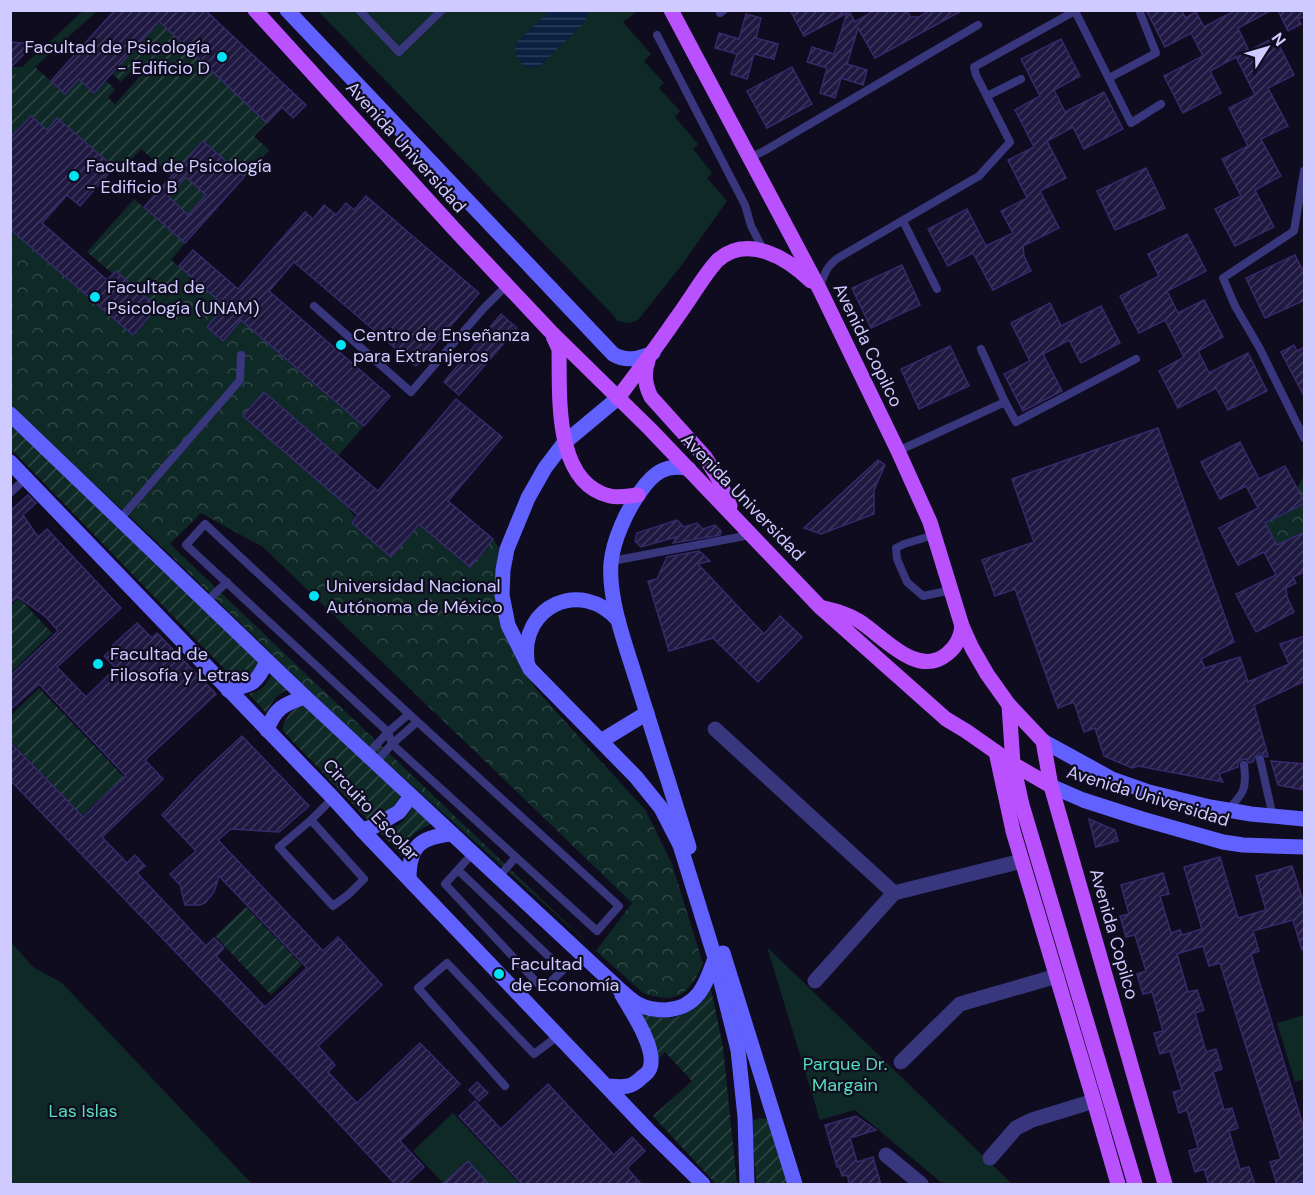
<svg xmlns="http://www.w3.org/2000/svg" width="1315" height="1195" font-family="'DM Sans',sans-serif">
<defs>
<pattern id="forest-crowns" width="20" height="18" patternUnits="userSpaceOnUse" patternTransform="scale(1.5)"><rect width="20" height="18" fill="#0f2927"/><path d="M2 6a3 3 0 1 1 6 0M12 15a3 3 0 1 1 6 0" fill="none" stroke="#314747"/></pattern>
<pattern id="garden-furrows" width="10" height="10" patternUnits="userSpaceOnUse" patternTransform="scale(1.5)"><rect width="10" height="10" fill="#0f2927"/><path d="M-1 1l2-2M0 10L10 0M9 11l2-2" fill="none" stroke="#314747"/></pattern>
<pattern id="water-rules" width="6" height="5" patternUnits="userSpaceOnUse" patternTransform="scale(1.5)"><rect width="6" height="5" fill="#0b1f40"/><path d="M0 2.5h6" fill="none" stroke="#2e3e5d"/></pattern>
<pattern id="building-hatch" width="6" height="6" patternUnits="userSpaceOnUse" patternTransform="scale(1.5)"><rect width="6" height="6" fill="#1f1840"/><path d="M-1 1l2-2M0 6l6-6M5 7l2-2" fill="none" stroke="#3e385d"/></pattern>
</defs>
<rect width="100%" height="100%" fill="#0f0c1f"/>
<g fill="#0f2927">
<path d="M83,11h14l-75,68 -11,-8v-4h11z"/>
<path d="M318,11h319l-14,11 28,32 -7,7 20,22 -5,5 21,23 -5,6 23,27 -5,5 19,24 -5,5 20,23 -46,65 -43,54 -9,3 -12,-2 -2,-4z"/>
<path d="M10,941l23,26 29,16 190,201h-241z"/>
<path d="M767,947l245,237h-69l-88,-74 -35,10z"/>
<path d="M1304,1015v64l-9,3 -18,-59z"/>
<path d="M453,1113l67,71h-78l1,-1 -30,-32z"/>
</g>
<g fill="url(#forest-crowns)" fill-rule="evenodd">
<path d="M10,230l123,105 55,-61 37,32 -18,21 15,14 19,-21 123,106 -26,30 -74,-64 -20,24 102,89 10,13 -4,5 39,33 28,-32 50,43 24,-28 13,19 -4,34 12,45 20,50 112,124 26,53 31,100c-14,30 -26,41 -60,29l-299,-269 -190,-185 -143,-132zM201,513l62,34 369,356 -36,48 -426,-407z"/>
<path d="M1304,478v57l-1,-2 -13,6 -10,12 -11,-20 -11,5 -4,-7 24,-12 11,-13 3,6 12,-6 -7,-16 5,-9z"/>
</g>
<g fill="url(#garden-furrows)">
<path d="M169,19l4,16 94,88 -13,13 15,14 -25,27 -41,-36 -31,35 -31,-27 -21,23 -63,-54 -10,12 -17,-14 -19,22v-67l11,8 13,-12 30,27 21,-22 8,7 -7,8 6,6 12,-13 10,9 -7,9 7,6 26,-29 -7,-7 -13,14 -9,-9 35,-52 11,2z"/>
<path d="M186,177l20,18 -18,20 -20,-19z"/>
<path d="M134,199l51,44 -14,17 17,14 -31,33 -41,-36 -3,3 -26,-22z"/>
<path d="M10,424l251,236c-9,14 -11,18 -28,18l-222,-229z"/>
<path d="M19,598l33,35 -41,40v-67z"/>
<path d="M273,671l17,17c-12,5 -18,13 -24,25l-17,-19c13,-3 19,-10 24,-23z"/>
<path d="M39,688l85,89 -42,39 -71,-75v-26z"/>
<path d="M307,703l94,92c-8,13 -17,22 -33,25l-86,-90c3,-14 11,-22 25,-27z"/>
<path d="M413,805l20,18c-17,8 -26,13 -32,32l-20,-22c17,-4 25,-13 32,-28z"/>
<path d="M246,907l56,58 -31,30 -56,-59z"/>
<path d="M711,989l12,58 14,137h-21l-63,-68 39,-35 -27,-29 -7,7 -23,-52c35,20 52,12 76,-18z"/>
<path d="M760,1118l7,1 24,65h-34l-7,-56 4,-7z"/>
</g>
<path fill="url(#water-rules)" d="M549,11h38v5l-3,7c-10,10 -21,20 -31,30 -4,4 -9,10 -14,13 -15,8 -29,-11 -22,-24z"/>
<g fill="url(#building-hatch)" stroke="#362a6c" stroke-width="1.5" fill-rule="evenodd">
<path d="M115,10h90l101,95 -13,13 -11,-11 -15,16 -108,-102 -65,72 -15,-14 -14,15 -14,-13z"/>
<path d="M790,10h61l-2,1 6,11 20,-12h32l3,7h9l11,-7h33l-88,48 -17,-30 -11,36 20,6 -4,15 -22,-7 -6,20 -15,-5 7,-25 -20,-6 5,-15 22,7 13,-41 -43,23z"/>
<path d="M1146,10h36l3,8 11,-6 8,15 32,-17h36l-34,18 11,23 26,-14 19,38 -26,13 20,38 -27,13 20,37 -26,14 19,37 -39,19 -20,-37 26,-13 -19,-37 26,-13 -19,-38 26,-13 -19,-38 -26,14 11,22 -38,20 -19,-37 39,-20 -12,-23 -26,14z"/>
<path d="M1278,10h27v6l-7,3 3,5 -13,7z"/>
<path d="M746,14l15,4 -5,20 22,6 -4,15 -20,-5 -7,25 -16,-5 6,-20 -22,-6 4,-15 20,6z"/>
<path d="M1061,39l19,37 -26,14 11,22 39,-20 19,37 -39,20 -11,-22 -26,14 19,37 -26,13 19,37 -36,18 1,10 7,15 -38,19 -20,-37 -25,13 -20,-37 39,-20 19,37 27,-13 -12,-22 26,-13 -19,-38 26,-13 -19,-37 25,-14 -19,-37z"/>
<path d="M10,42l24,2 -24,24z"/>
<path d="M792,67l20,37 -45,24 -20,-37z"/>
<path d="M31,116l16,14 10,-12 57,49 -34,39 -13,-11 -25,28 65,57 9,-9 41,36 -24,28 -123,-106v-91z"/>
<path d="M203,141l41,36 -59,66 -41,-36zM186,177l20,18 -18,20 -20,-19z"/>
<path d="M1146,168l19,40 -50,22 -18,-39z"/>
<path d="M366,196l113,97 -63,73 -122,-104 -25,29 121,105 -26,30 -123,-106 -18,21 -16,-14 18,-21 -46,-40 14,-16 45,39 67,-77 8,7 11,-14 12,10 10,-12 8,7z"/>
<path d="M1187,234l19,37 -39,20 11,22 26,-13 11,21 8,16 -25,14 11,22 39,-20 19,38 -39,19 -12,-22 -38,20 -19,-37 25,-14 -19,-37 -26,13 -19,-37 39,-20 -11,-22z"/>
<path d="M1295,255l10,20v25l-40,18 -19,-40z"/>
<path d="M902,265l18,40 -49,23 -19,-40z"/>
<path d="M1050,303l11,23 40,-20 19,37 -39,20 -12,-23 -26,14 19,37 -39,20 -19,-37 26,-13 -19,-38z"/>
<path d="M501,314l16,14 -58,67 -15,-13z"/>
<path d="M1294,345l3,6 8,-4v51l-24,-46z"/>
<path d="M950,346l19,40 -50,23 -18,-40z"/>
<path d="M264,392l114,99 78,-92 46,38 -54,64 45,38 -23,28 -51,-43 -28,33 -39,-34 6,-8 -115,-99z"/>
<path d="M1158,428l76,214 -33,17 4,9 35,-11 8,25 41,-18 -9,-20 25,-8v45l-51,24 14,51 -2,1 -4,-3 -3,-1 -4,4 -1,4 -5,2 -3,-4 -5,1 -3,3v4l-19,7 4,8 -85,-16 -6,2 -28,-12 -9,-28 -11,4 -10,-30 -16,6 -43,-119 -20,7 -13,-36 52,-18 -22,-63z"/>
<path d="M1240,442l19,37 26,-13 20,37 -40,20 12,22 28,-13v40l-12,5 3,6 -10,5 1,9 7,15 -38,20 -20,-38 40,-19 -12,-23 -26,13 -19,-37 39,-20 -12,-22 -26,13 -19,-37z"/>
<path d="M878,460l7,5 -11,25v24l-53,20 -17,-6z"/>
<path d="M28,495l8,8 -13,12 15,22 9,-8 74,79 -64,59 29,30 30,-29 -12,-12 9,-8 -1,-2 25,-23 15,15 5,-5 59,61 -71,66 18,19 -61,58 25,26 8,-8 10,11 -8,7 69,73 8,-8 10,10 -8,8 49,51 42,-39 -88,-92 -5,16 -9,11 -5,2h-15l-4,-16v-3l-11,-12 26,-23 -34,-36 36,-38 44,-41 67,70 -30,26 -48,-3 -13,11 105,111 15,-14 44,48 -64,61 17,19 -7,7 29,31 63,-60 40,41 -60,57 24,26 -19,18h-9l-105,-113 -281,-292v-38l73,75 43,-41 -87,-92 -29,26v-34l48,-45 -12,-14 -28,-20 -8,6v-92z"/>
<path d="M677,520l7,7 13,-4 6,6 12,-4 6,6 -1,4 -47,8 3,-6 -35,10 -6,-6 2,-8z"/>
<path d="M699,551l11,10 -12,3 66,70 16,-18 22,21 -44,45 -45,-44 -44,13 -21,-70 9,-2 10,-22z"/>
<path d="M1271,761l34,3v26l-27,-5z"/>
<path d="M1089,819l26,11 3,11 -22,6z"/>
<path d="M1220,857l18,61 28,-8 -10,-34 36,-10 13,41v42l-3,1 -9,-30 -40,11 6,20 -8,3 54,178v48l-16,5h-12l-7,-23 11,-3 -61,-196 -11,3 -6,-20 -26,8 11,38 9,-2 7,20 -9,3 11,39 10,-3 6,20 -9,3 11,38 8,-2 6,20 -9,3 11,38 9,-2 6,18h-46l-5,-16 -9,3 -6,-21 9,-3 -11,-38 -8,3 -6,-21 9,-2 -12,-39 -10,3 -6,-21 9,-2 -11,-39 -9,2 -6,-20 9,-3 -11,-36 -9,2 -6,-21 9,-2 -8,-29 42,-12 6,21 -9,2 11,37 9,-3 2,5 20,-6 -18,-62z"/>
<path d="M477,1082l11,11 -9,8 -10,-11z"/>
<path d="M548,1084l66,71 18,-18 13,14 -18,17 15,17h-119l-64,-69 16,-15 26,28z"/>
<path d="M856,1116l20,14 -26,8 7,24 16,-5 8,28h-31l-3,-10 -5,1 -3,-10 -2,1 -12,-42z"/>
<path d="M468,1161l21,24h-47z"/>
</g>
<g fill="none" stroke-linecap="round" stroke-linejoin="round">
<g stroke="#38377e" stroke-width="8">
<path d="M359,10l40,42 43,-42"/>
<path d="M720,13l4,-3"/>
<path d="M657,35l88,170 6,21 13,25"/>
<path d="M1109,78l47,-25 -17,-43"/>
<path d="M987,96l34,-17"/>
<path d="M749,158l15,-7 214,-126"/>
<path d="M1304,171l-10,60 -71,47 12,28 24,41 45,91"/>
<path d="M903,221l34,68"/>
<path d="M820,287c4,-13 7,-21 18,-29l141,-82 31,-34 -34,-67 -2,-8 101,-56 56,112 30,-19"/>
<path d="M314,306l97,86 73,-84 23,-23"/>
<path d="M1005,402l11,20 120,-63"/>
<path d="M898,451l107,-49 -24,-53"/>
<path d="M10,493l16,-15"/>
<path d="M120,519l120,-139 1,-25"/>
<path d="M205,524l204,190 210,192 -22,25 -205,-187 -4,-12 -202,-187z"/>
<path d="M934,535l-30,9 -8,4 1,11 10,23 16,14 29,-6"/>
<path d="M612,561l138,-26"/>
<path d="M206,602l21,-20"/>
<path d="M367,755l21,-23 21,-18"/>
<path d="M1260,759l13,58"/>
<path d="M375,763l17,-19 25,-22"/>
<path d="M1227,810c17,-16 20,-22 17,-45"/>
<path d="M311,820l53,59 -15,15 -16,12 -54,-59 32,-27 22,-22"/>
<path d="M458,870l105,100 -20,19 -98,-105 29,-32"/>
<path d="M503,872l13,-15"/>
<path d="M505,1086l-87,-98 29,-25 87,91 24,-18"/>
</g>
<g stroke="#38377e" stroke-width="15">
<path d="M715,729l179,164"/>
<path d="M894,893l128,-32"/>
<path d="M815,981l79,-88"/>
<path d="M901,1062l59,-58 97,-28"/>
<path d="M886,1155l35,29"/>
<path d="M990,1158l26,-30 16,-8 62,-19"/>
</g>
<g stroke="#6161ff" stroke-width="15">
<path d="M287,10l326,344c13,8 26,5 40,-1"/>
<path d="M618,398l-54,45 -19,25 -17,30 -21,51 -4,21 -1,25 6,30 22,44 106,108 25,31 19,37 35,113 23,92 7,67 2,67"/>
<path d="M10,414l295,283 314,292c6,5 12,11 19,15 9,5 18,6 28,6 32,-2 40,-26 49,-52"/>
<path d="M10,462l323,336 29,32 286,300 55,54"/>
<path d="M527,661c-7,-55 54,-83 91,-41"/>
<path d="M228,690c25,-5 29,-7 39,-29"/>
<path d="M267,730c8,-22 17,-26 38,-33"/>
<path d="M601,741l46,-28"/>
<path d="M1043,741l69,38 37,13 61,15 41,7 53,5"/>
<path d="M1051,786l32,14 59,19 81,23 20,3 61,2"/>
<path d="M362,830l13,-4 24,-14 12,-16"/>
<path d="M689,847c-17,-55 -35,-110 -52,-165 -11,-36 -29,-82 -26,-119 2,-23 16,-53 29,-71 13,-19 26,-29 49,-23"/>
<path d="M409,879c0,-34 12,-42 43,-45"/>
<path d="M723,953l72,231"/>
<path d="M607,1086c15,1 23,3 34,-8 4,-3 8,-6 9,-10 7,-19 -18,-56 -28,-73"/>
</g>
<g stroke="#ba51ff" stroke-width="15">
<path d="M255,10l200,220 95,101 100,98 171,179 125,111 20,12 47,33 38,22"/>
<path d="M671,10l149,280 78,161 32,71 32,104 10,22 15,26 22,31 34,36 8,45 114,398"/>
<path d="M553,336l6,13c1,45 -6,134 51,147 9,2 18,0 28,-1"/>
<path d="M648,361c-5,13 -3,24 3,36l54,60 13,21 12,28"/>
<path d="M618,398c19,-26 39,-51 57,-78 9,-12 17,-25 26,-38 5,-7 10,-15 17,-22 30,-26 69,-2 93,21"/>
<path d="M824,608c12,3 24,6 35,13 23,14 58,58 88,33 9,-7 14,-17 15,-28"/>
<path d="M1009,705l4,59 9,41 113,379"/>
<path d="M996,752l17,79 81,270 24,83"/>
</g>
</g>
<g fill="#00e3f5" stroke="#0f0c1f" stroke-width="2">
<circle cx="222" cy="57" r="6"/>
<circle cx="74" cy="176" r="6"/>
<circle cx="95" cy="297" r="6"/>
<circle cx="341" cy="345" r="6"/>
<circle cx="314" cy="596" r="6"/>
<circle cx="98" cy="664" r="6"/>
<circle cx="499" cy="974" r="6"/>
</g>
<g text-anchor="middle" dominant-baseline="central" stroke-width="4.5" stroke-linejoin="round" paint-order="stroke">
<g font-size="18" fill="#cfcaff" stroke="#0f0c1f" text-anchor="start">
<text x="210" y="47" text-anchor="end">Facultad de Psicología<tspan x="210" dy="21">- Edificio D</tspan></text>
<text x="86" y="166">Facultad de Psicología<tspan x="86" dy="21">- Edificio B</tspan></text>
<text x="107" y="287">Facultad de<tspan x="107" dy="21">Psicología (UNAM)</tspan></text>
<text x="353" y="335">Centro de Enseñanza<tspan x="353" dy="21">para Extranjeros</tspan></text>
<text x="326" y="586">Universidad Nacional<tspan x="326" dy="21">Autónoma de México</tspan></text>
<text x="110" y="654">Facultad de<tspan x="110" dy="21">Filosofía y Letras</tspan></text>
<text x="511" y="964">Facultad<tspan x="511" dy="21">de Economía</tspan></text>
</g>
<g font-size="18" fill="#cfcaff" stroke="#0f0c1f">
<text transform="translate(406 147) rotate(48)">Avenida Universidad</text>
<text transform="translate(868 345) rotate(64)">Avenida Copilco</text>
<text transform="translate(743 497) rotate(46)">Avenida Universidad</text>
<text transform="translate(1148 796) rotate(17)">Avenida Universidad</text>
<text transform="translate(371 810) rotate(47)">Circuito Escolar</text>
<text transform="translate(1114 934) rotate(74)">Avenida Copilco</text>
</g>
<g font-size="18" fill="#57deb9" stroke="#0f0c1f">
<text x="845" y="1064">Parque Dr.<tspan x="845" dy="21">Margain</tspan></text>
<text x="83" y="1111">Las Islas</text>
</g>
</g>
<rect width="1315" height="1195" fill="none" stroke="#cfcaff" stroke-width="24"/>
<g transform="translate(1267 48) rotate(53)" stroke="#0f0c1f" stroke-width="4.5" paint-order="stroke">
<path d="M0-4.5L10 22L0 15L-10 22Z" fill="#cfcaff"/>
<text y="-9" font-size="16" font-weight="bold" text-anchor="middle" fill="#cfcaff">N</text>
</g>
</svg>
